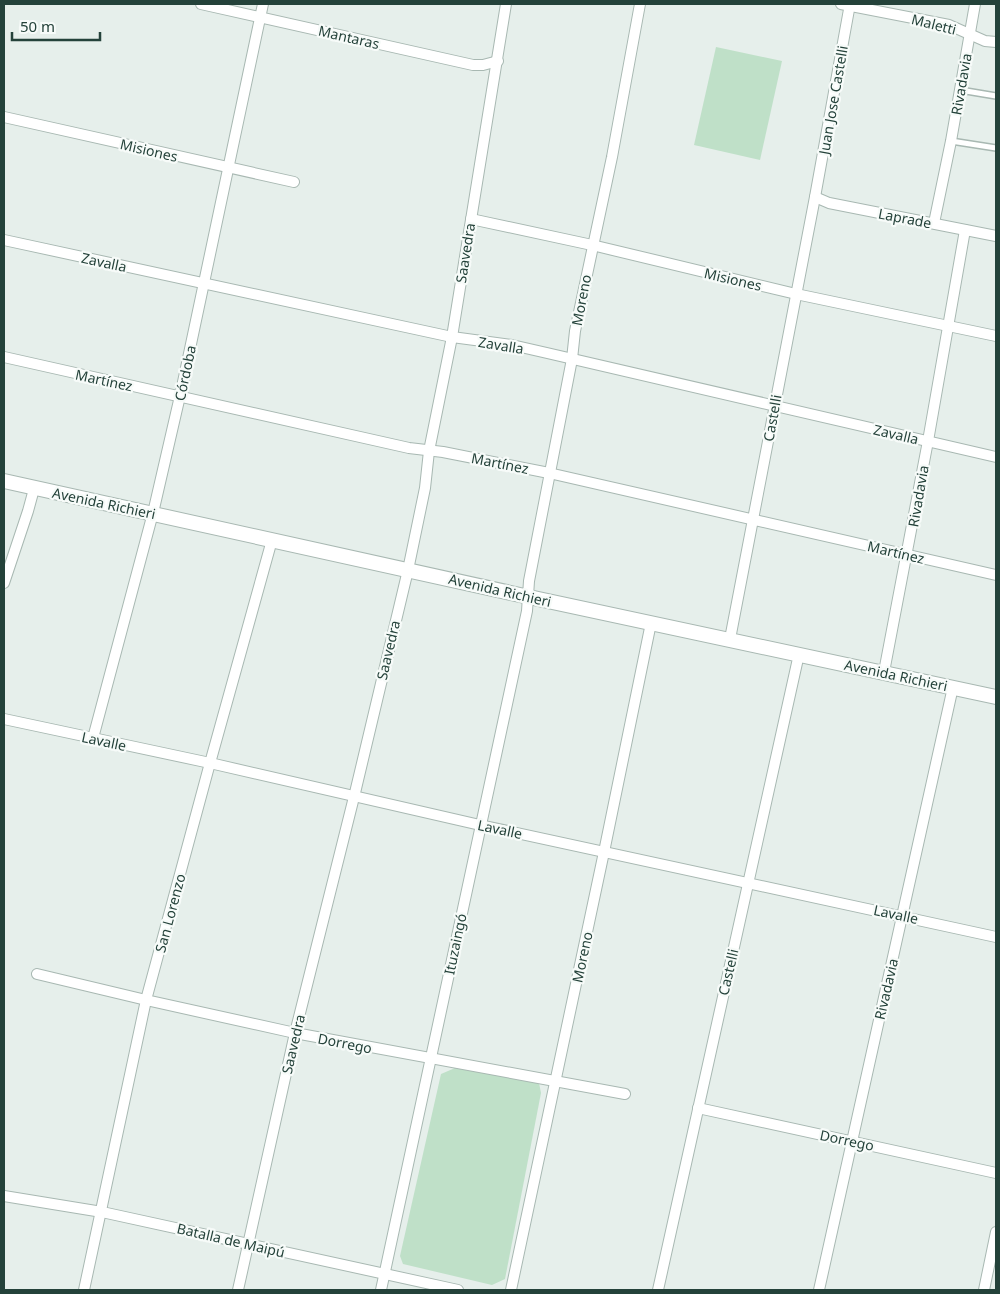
<svg xmlns="http://www.w3.org/2000/svg" width="1000" height="1294" font-family="'Noto Sans',sans-serif">
<rect width="100%" height="100%" fill="#e6efeb"/>
<g fill="#bfe0c8">
<path d="M716,47l66,14 -22,99 -66,-15z"/>
<path d="M455,1068l84,15 2,10 -36,186 -13,6 -89,-21 -3,-8 41,-182z"/>
</g>
<g fill="none" stroke-linecap="round" stroke-linejoin="round">
<defs>
<g id="service">
<path d="M960,90l36,6"/>
<path d="M951,141l45,7"/>
</g>
<g id="minor">
<path d="M201,4l272,61h10l15,-4"/>
<path d="M841,4l108,21 36,16 11,1"/>
<path d="M4,117l290,65"/>
<path d="M815,197l14,6 167,33"/>
<path d="M471,219l121,26 204,49 200,42"/>
<path d="M934,223l17,-82 24,-137"/>
<path d="M4,240l448,97 60,8 35,8 449,104"/>
<path d="M4,357l405,91 34,4 106,21 447,102"/>
<path d="M4,583l24,-72 6,-22"/>
<path d="M730,639l85,-442 35,-193"/>
<path d="M884,672l44,-231 37,-211"/>
<path d="M4,719l206,44 270,62 516,112"/>
<path d="M93,738l60,-225 27,-117 83,-392"/>
<path d="M37,974l109,26 149,33 330,61"/>
<path d="M698,1108l298,65"/>
<path d="M4,1196l98,16 356,78"/>
<path d="M84,1290l62,-290 64,-237 62,-223"/>
<path d="M238,1290l57,-257 59,-236 54,-227 17,-82 4,-37 23,-114 54,-333"/>
<path d="M381,1290l146,-679 2,-30 43,-222 3,-28 37,-174 28,-153"/>
<path d="M511,1290l93,-438 47,-229"/>
<path d="M658,1290l141,-636"/>
<path d="M819,1290l134,-603"/>
<path d="M984,1290l12,-58"/>
</g>
<path id="tertiary" d="M4,481l525,116 467,100"/>
</defs>
<use href="#service" stroke="#a8b8b2" stroke-width="8"/>
<use href="#minor" stroke="#a8b8b2" stroke-width="12"/>
<use href="#tertiary" stroke="#a8b8b2" stroke-width="16"/>
<use href="#service" stroke="#fff" stroke-width="5"/>
<use href="#minor" stroke="#fff" stroke-width="10"/>
<use href="#tertiary" stroke="#fff" stroke-width="14"/>
</g>
<g text-anchor="middle" dominant-baseline="central" stroke-width="4.5" stroke-linejoin="round" paint-order="stroke">
<g font-size="14" fill="#24423a" stroke="#f7fbf9">
<text transform="translate(934 24) rotate(14)">Maletti</text>
<text transform="translate(349 37) rotate(13)">Mantaras</text>
<text transform="translate(961 84) rotate(-80)">Rivadavia</text>
<text transform="translate(833 100) rotate(-80)">Juan Jose Castelli</text>
<text transform="translate(149 150) rotate(13)">Misiones</text>
<text transform="translate(905 218) rotate(11)">Laprade</text>
<text transform="translate(465 253) rotate(-81)">Saavedra</text>
<text transform="translate(104 262) rotate(12)">Zavalla</text>
<text transform="translate(733 279) rotate(13)">Misiones</text>
<text transform="translate(581 300) rotate(-79)">Moreno</text>
<text transform="translate(501 345) rotate(9)">Zavalla</text>
<text transform="translate(185 373) rotate(-78)">Córdoba</text>
<text transform="translate(104 380) rotate(12)">Martínez</text>
<text transform="translate(772 418) rotate(-80)">Castelli</text>
<text transform="translate(896 434) rotate(13)">Zavalla</text>
<text transform="translate(500 463) rotate(11)">Martínez</text>
<text transform="translate(918 496) rotate(-80)">Rivadavia</text>
<text transform="translate(104 503) rotate(12)">Avenida Richieri</text>
<text transform="translate(896 552) rotate(13)">Martínez</text>
<text transform="translate(500 590) rotate(13)">Avenida Richieri</text>
<text transform="translate(388 650) rotate(-77)">Saavedra</text>
<text transform="translate(896 675) rotate(12)">Avenida Richieri</text>
<text transform="translate(104 741) rotate(12)">Lavalle</text>
<text transform="translate(500 829) rotate(12)">Lavalle</text>
<text transform="translate(170 913) rotate(-75)">San Lorenzo</text>
<text transform="translate(896 914) rotate(12)">Lavalle</text>
<text transform="translate(455 944) rotate(-78)">Ituzaingó</text>
<text transform="translate(582 957) rotate(-78)">Moreno</text>
<text transform="translate(728 972) rotate(-77)">Castelli</text>
<text transform="translate(886 989) rotate(-77)">Rivadavia</text>
<text transform="translate(345 1043) rotate(11)">Dorrego</text>
<text transform="translate(293 1044) rotate(-77)">Saavedra</text>
<text transform="translate(847 1140) rotate(12)">Dorrego</text>
<text transform="translate(231 1240) rotate(13)">Batalla de Maipú</text>
</g>
</g>
<rect width="1000" height="1294" fill="none" stroke="#24423a" stroke-width="10"/>
<path d="M12 32v8h88v-8" fill="none" stroke="#24423a" stroke-width="2.5"/>
<text x="20" y="32" font-size="15" fill="#24423a" stroke="#f7fbf9" stroke-width="4" paint-order="stroke">50 m</text>
</svg>
